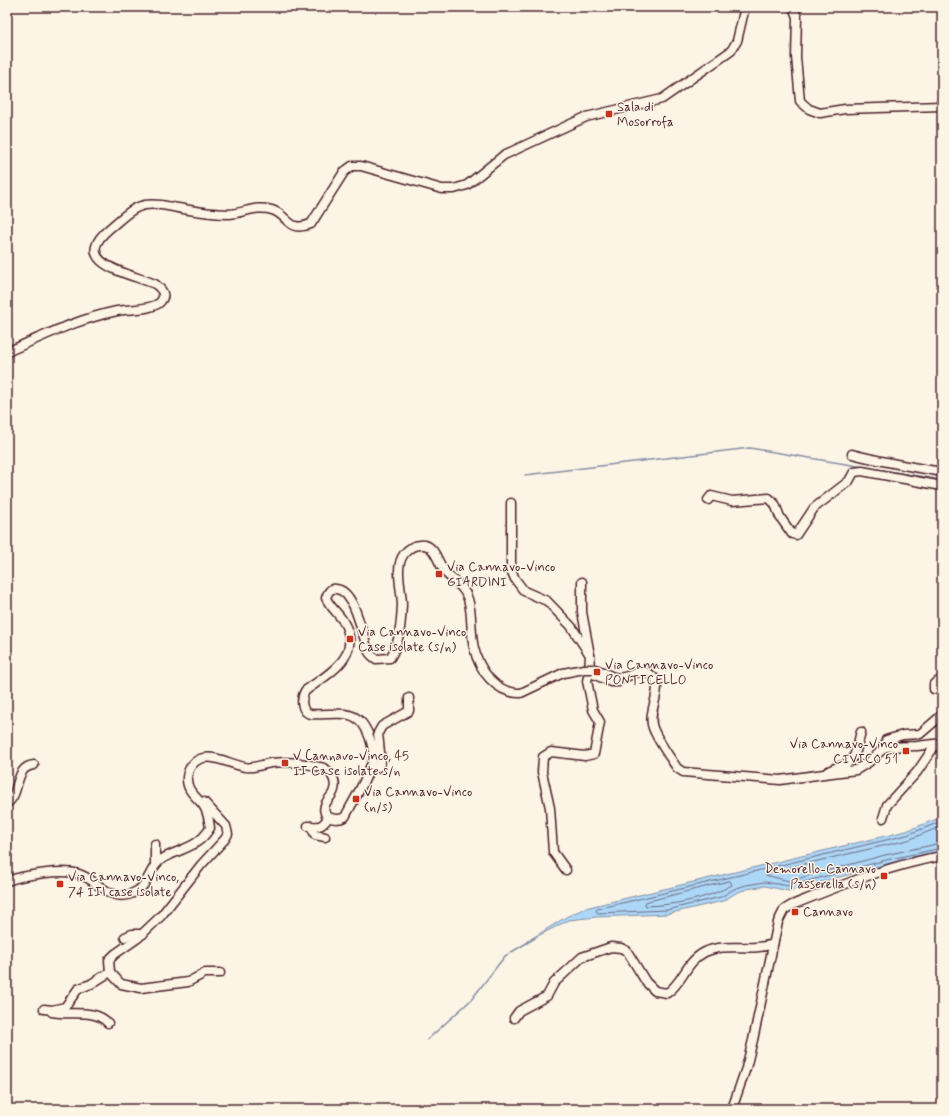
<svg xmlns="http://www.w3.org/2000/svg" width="949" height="1116" font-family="Mynerve,sans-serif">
<rect width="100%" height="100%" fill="#fcf5e5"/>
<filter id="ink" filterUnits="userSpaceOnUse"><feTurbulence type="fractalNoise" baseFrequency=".025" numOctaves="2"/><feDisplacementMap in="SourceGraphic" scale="8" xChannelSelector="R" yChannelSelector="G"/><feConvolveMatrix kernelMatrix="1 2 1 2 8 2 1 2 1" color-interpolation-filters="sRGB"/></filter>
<g filter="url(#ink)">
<path fill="#acd7f7" stroke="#858da5" d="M942,817v35l-55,12 -98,27 -24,-5 -18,3 -11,4 -13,8 -56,13 -70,3 -28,3 -43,22 40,-25 19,-9 321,-77z"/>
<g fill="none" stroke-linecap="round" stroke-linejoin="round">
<g stroke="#71697d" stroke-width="1">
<path d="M942,821l-35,14 -310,74 -1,2 2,2 69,-3 54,-13 13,-8 12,-4 19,-3 24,4 97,-26 56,-12"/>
<path d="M942,826l-34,14 -142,33 -1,2 24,6 96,-26 57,-12"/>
<path d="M730,881l2,4c-25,14 -57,20 -86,21l-1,-2 1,-2z"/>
</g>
<g stroke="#858da5" stroke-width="1.5">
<path d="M525,475l225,-27 192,32"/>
<path d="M427,1040l44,-40 34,-44 30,-18"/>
</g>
<defs>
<g id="minor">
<path d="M793,7l4,10 -1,40 4,44 9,8 11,4 25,-4 97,-3"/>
<path d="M7,352c36,-16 71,-33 110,-41 11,-2 38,-1 44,-10 6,-7 -1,-13 -6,-17 -27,-11 -87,-21 -45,-56 11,-9 22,-21 35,-23 12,-2 22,1 33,3 16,3 36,6 52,6 14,-1 27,-9 42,-4 17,5 15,23 39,14l33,-52 8,-6h9l81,23h12l13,-4 37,-30 82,-38 76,-18 69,-48 6,-10 8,-34"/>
<path d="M852,454c30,8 60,13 90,18"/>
<path d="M708,500l3,-4 21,5 37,-3 6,6 5,13 12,17 4,1 18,-27 35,-27 5,-9 8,-1 80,15"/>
<path d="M511,503v67l4,9 9,12 23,10 24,25 19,29 -1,17 22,10h7"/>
<path d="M582,582v30l8,43"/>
<path d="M593,669c8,0 13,6 21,8 9,3 19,-4 28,-6 31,8 3,37 11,57 5,13 16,28 24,40l6,4 97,8 44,-6 32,-4 13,-8 16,-15 32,-1 25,-3"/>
<path d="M942,679l-8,5v5l8,1"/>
<path d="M885,747l1,-7 17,-5 17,-1 22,-19"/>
<path d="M370,767l7,1 4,-6 -3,-29 4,-7 27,-15v-13"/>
<path d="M826,773c7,-6 16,-6 23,-11 8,-5 9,-22 12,-30"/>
<path d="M7,803c14,-8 6,-36 27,-38"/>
<path d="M883,818l4,-13 30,-33 19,-28"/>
<path d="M308,826c11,1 14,1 20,-8"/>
<path d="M311,826l4,9 10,2"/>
<path d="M155,844v21"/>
<path d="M566,870l-13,-18 -3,-44 -8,-36 1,-15 8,-5 34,4 9,-2 6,-32 -7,-12 -6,-29 2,-9"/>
<path d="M7,881c17,-6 55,-12 72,-7 21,7 32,32 58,17 12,-7 13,-25 25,-32 19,-11 36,-11 48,-31 -1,-8 -2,-16 -7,-23 -7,-9 -17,-14 -16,-28 1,-9 7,-17 16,-19 13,-3 29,7 42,9 9,2 17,-3 26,-4 16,-2 34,0 49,4 10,2 17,13 14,23 -1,5 -6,9 -8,13 -7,14 9,19 19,14 6,-12 27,-47 28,-58 1,-12 -5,-31 -14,-39 -12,-11 -33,-4 -48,-6 -11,-2 -10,-16 -6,-23 24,-18 59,-35 38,-70 -5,-8 -13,-14 -17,-23 2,-6 4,-10 10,-9 19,1 26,46 32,61 1,4 4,6 8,9l14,-1c10,-15 11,-36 12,-53 0,-15 -8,-38 2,-51 4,-5 10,-9 16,-9 15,-2 17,17 25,27 8,9 19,14 23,27 5,16 2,33 6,49 5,22 22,46 47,45l42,-20 21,-4"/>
<path d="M125,937l7,-3h11"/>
<path d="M110,972l11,12 20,4 47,-6 17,-9h15"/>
<path d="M44,1009l8,1 13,-3 13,-18 13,-5 19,-12 -1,-12 6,-6 23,-16 23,-22 40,-51 24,-26 3,-5 -2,-8 -22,-24"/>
<path d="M52,1012c19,4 42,-4 56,11"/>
<path d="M514,1018l5,-7 28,-15 7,-13 28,-26 29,-10 10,1 6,3 19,31 9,9 12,2c16,-10 18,-31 38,-41 21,-10 46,0 68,-8"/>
<path d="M732,1109l14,-41 7,-28 25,-118 6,-12 8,-5c50,-20 98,-40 150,-49"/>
</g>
</defs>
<use href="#minor" stroke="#4a1f2b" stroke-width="11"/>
<use href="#minor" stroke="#fcf5e5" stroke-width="8"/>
<defs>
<path id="minor-bridge" d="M584,669h9"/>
</defs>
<use href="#minor-bridge" stroke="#4a1f2b" stroke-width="11" stroke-linecap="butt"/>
<use href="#minor-bridge" stroke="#fcf5e5" stroke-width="8"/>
</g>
</g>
<g fill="#c8321e" stroke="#fcf5e5" stroke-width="1.5">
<rect x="605" y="110" width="8" height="8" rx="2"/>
<rect x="435" y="570" width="8" height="8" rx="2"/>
<rect x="346" y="635" width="8" height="8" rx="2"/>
<rect x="593" y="668" width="8" height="8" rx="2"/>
<rect x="902" y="747" width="8" height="8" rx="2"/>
<rect x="281" y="759" width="8" height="8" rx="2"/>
<rect x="352" y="795" width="8" height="8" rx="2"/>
<rect x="880" y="872" width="8" height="8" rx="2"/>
<rect x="56" y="880" width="8" height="8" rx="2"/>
<rect x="791" y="908" width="8" height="8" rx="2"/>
</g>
<g text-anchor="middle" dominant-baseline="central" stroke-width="3" stroke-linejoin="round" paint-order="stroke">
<g font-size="13" fill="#4a1f2b" stroke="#fcf5e5" text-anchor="start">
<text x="617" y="107">Sala di<tspan x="617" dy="15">Mosorrofa</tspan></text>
<text x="447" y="567">Via Cannavo-Vinco<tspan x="447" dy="15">GIARDINI</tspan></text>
<text x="358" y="632">Via Cannavo-Vinco<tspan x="358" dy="15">Case isolate (s/n)</tspan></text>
<text x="605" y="665">Via Cannavo-Vinco<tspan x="605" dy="15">PONTICELLO</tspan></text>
<text x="898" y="744" text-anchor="end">Via Cannavo-Vinco<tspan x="898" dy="15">CIVICO 51</tspan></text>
<text x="293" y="756">V Cannavo-Vinco, 45<tspan x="293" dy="15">II Case isolate s/n</tspan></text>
<text x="364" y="792">Via Cannavo-Vinco<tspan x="364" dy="15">(n/s)</tspan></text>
<text x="876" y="869" text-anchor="end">Demorello-Cannavo<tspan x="876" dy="15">Passerella (s/n)</tspan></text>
<text x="68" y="877">Via Cannavo-Vinco,<tspan x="68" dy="15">74 III case isolate</tspan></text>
<text x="803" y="912">Cannavo</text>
</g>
</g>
<rect width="949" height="1116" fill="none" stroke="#fcf5e5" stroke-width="24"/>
<rect x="12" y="12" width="925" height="1092" fill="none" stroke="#4a1f2b" stroke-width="1.5" filter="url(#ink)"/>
</svg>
